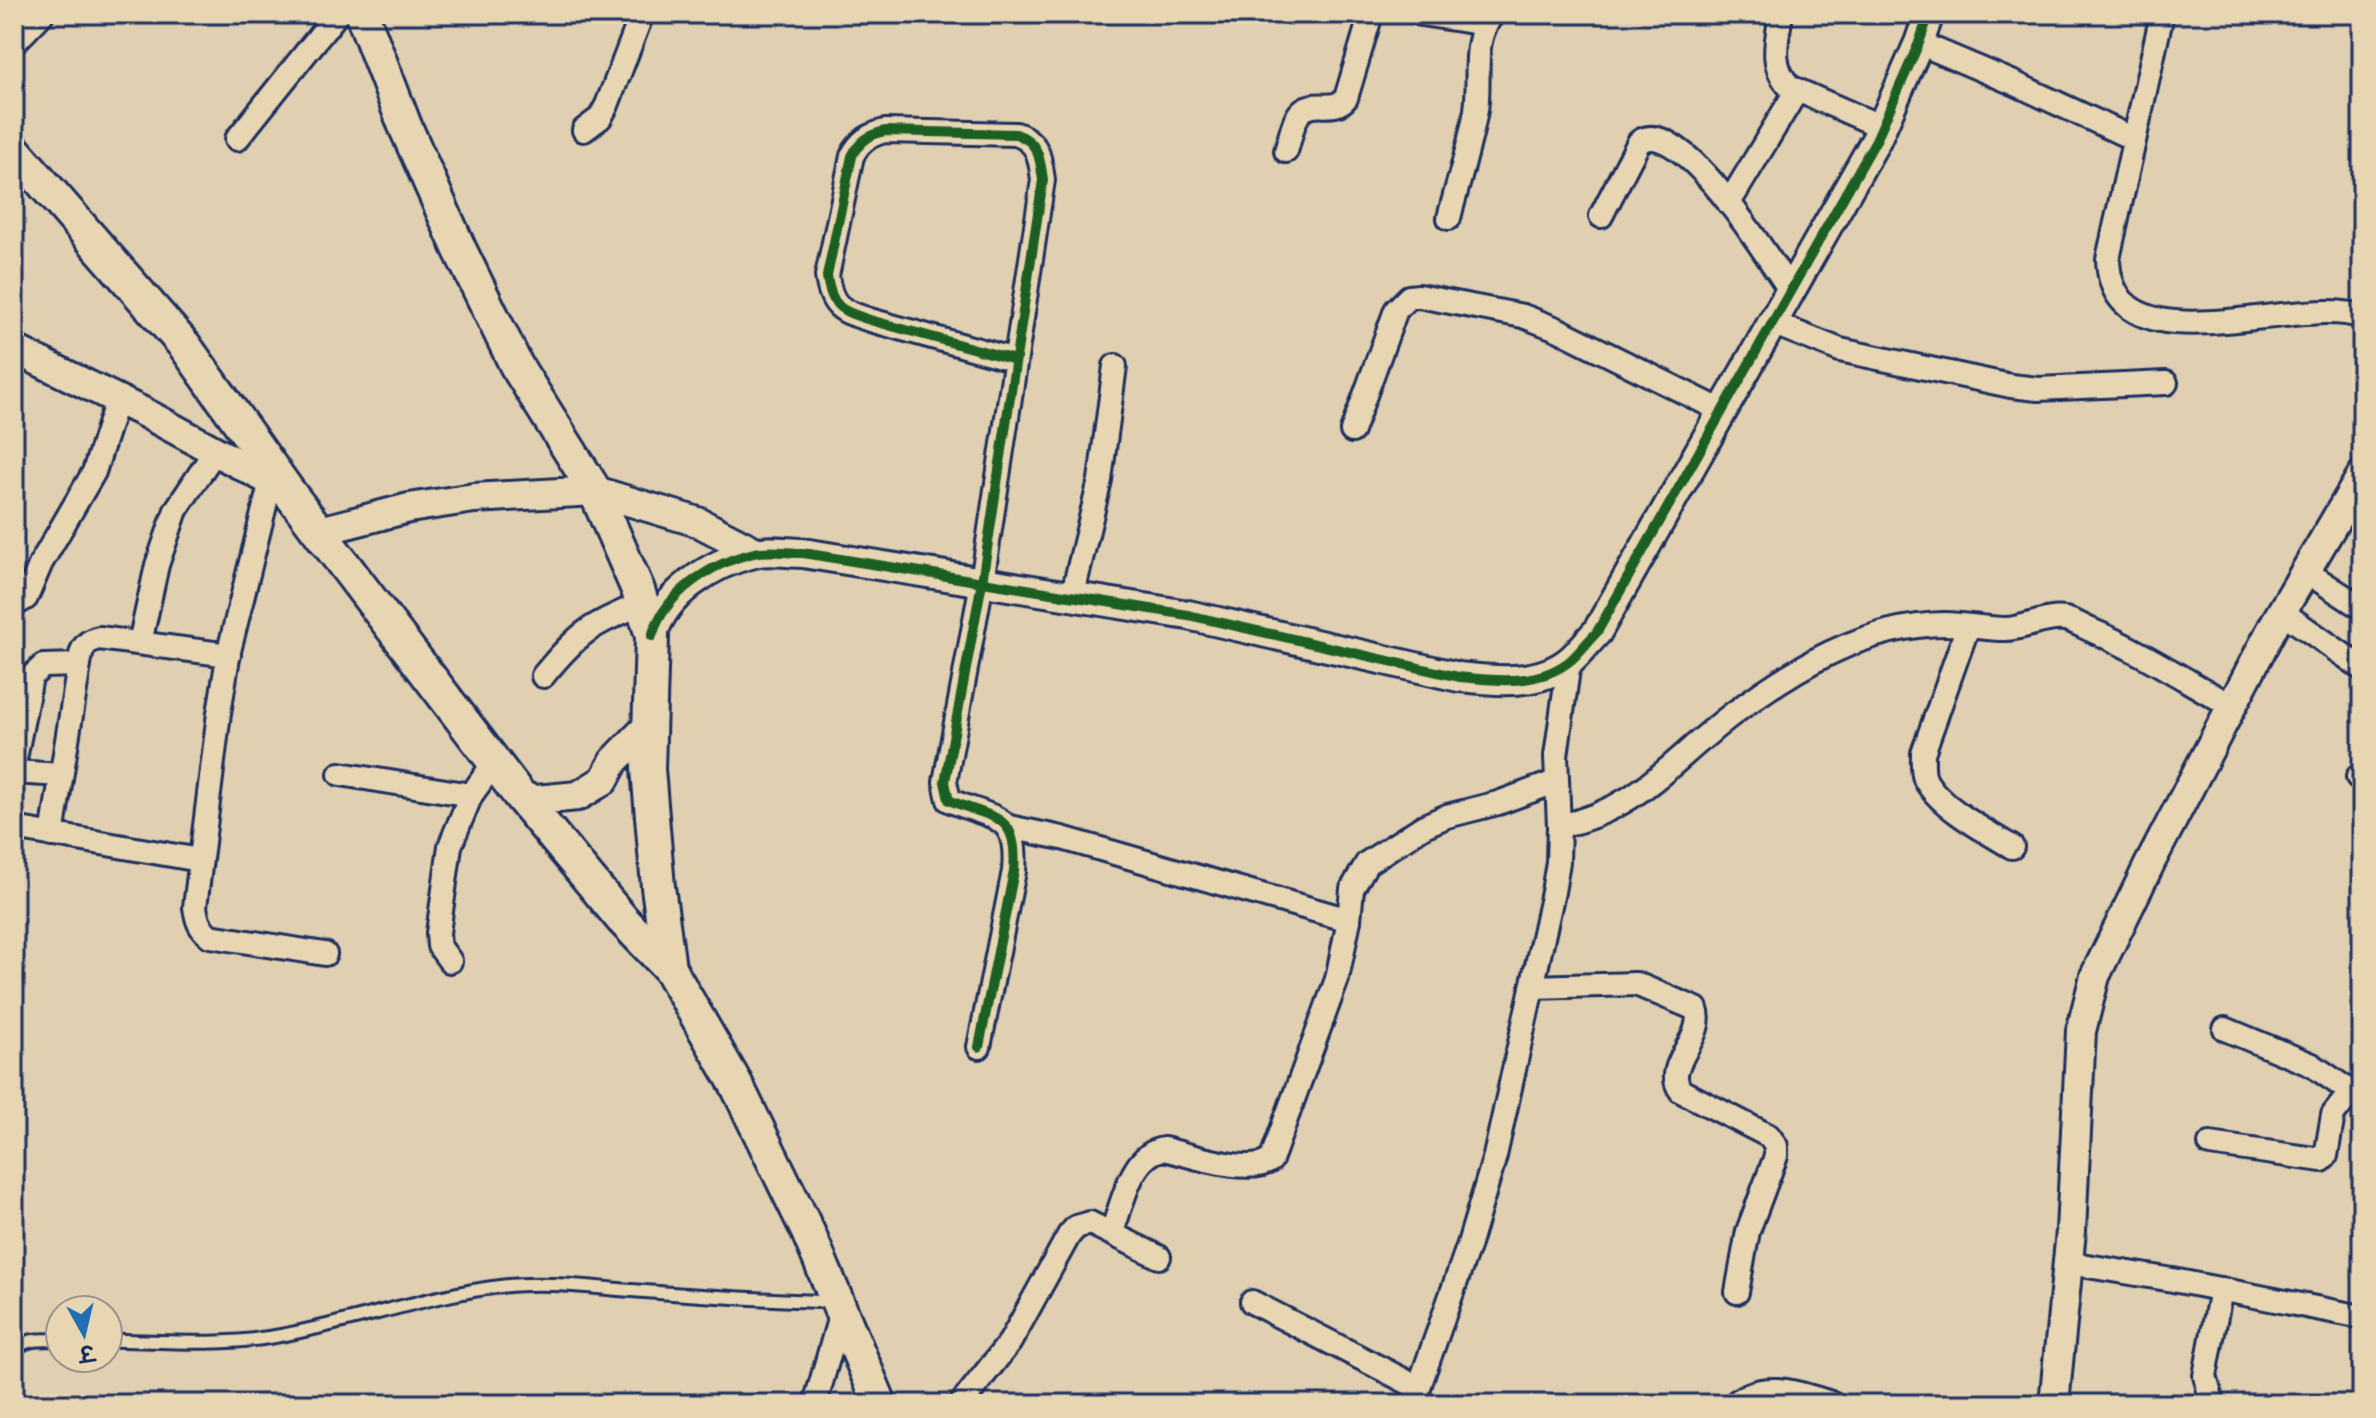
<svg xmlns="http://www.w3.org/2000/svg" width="2376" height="1418" font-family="Mali,'Playpen Sans Deva',sans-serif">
<rect width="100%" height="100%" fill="#e0cfb0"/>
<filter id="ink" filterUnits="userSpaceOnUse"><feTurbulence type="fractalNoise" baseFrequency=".0125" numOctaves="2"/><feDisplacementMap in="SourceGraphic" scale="16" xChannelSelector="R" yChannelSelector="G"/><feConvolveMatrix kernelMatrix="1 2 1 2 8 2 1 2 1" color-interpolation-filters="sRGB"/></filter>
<g filter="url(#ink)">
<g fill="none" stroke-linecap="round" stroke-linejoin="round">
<defs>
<g id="service">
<path d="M108,1340c54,1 111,6 164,-3 78,-13 154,-42 232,-51 44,-5 90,2 134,5 65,5 130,9 195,11"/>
<path d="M14,1351c12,-14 29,-11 46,-11"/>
</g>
<g id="minor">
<path d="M1421,14l65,10"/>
<path d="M1781,14c-4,26 -12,52 9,73l92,40"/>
<path d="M2162,14l-54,245c3,116 188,33 254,58"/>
<path d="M14,43l28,-29"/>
<path d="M1919,43l97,41 118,55"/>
<path d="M584,130l16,-12 7,-13 35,-91"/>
<path d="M237,139l100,-125"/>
<path d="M1286,151c4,-11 6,-28 13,-37 13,-17 35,0 47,-16l25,-84"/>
<path d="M1729,203l68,-113"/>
<path d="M1601,216l38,-74c40,-30 131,119 151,148"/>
<path d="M1449,218c9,-36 21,-72 27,-108 5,-32 -6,-69 17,-96"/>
<path d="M1772,323l68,27 171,36 27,3 128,-6"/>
<path d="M1352,431l44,-121 13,-13 10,-1 104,20 34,13 165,82"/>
<path d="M271,481l-42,170 -10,62 -24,194c2,13 4,21 15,29l115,18"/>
<path d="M2305,571l57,37"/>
<path d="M1072,597l28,-117 15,-114"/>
<path d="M14,605l12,-7 15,-35 53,-91 23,-72"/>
<path d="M2282,612l80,56"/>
<path d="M1968,626l-45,127c0,9 -1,17 2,26 13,27 62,53 87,68"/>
<path d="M140,643l17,-78 19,-55 39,-59"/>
<path d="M543,676c35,-43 48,-52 99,-72"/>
<path d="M14,764l17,-87 12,-11 36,-1"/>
<path d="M14,772l47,3"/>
<path d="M340,774l131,21"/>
<path d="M2358,777l4,2"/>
<path d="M1559,826c79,-16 111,-64 171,-110 62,-47 134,-91 215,-92 20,0 40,5 60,5 20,0 40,-13 60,-10 9,2 19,8 28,12 48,20 93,50 139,75"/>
<path d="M1009,827l53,11 287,82"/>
<path d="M14,828l186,32"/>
<path d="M52,835l27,-170c2,-15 5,-24 20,-27l130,17"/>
<path d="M450,961l-11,-15 -1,-13 12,-87 21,-51 24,-33"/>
<path d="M1532,987l104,-3 60,25c11,28 -35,57 -15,82l88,45 7,10v10l-28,75 -11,61"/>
<path d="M2225,1029l87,36 49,34"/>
<path d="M979,1047l35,-176c5,-60 -21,-51 -65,-71l-4,-18 37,-200 61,-402c-3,-22 -4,-38 -27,-46l-131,-3c-16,4 -25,10 -33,25l-25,120c4,31 14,35 43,44l145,40"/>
<path d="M2210,1144l112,16 4,-4 7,-41 18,-23"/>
<path d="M1112,1232c10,-27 19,-79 52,-83 26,6 86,27 107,11l66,-181 12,-59 3,-31 15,-26 57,-37 23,-10 51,-13 57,-21"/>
<path d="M2069,1263l104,17 189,37"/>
<path d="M1252,1302l167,86"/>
<path d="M815,1404l27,-95"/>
<path d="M961,1404l49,-62 59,-107 7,-8 14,-4 69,34"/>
<path d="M1413,1404l56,-160 26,-88 58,-264 5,-30 1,-36 -3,-70 13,-94"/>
<path d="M1734,1404c30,-26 67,-10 100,0"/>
<path d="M2213,1404l-8,-28 16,-87"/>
</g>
<g id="tertiary">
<path d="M14,349l131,64 142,77"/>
<path d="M320,531l89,-23 65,-10 121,-7 103,31 58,30"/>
<path d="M652,636c13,-43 59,-73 102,-83 15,-4 34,0 49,0l385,62 271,62c37,4 81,9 112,-17 9,-8 17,-19 26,-28l279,-492 43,-97 10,-29"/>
<path d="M520,796l16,4 42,-4 26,-16 10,-19 35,-36"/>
<path d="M2054,1404l17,-173 10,-200 14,-55 55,-113 125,-240 87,-148"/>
</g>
<g id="secondary">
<path d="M362,14l43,112 54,122 57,117 79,126 43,99 14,46 -4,133 10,118 11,81"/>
<path d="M14,150l171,196 103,145 232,305 102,123 47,49 67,116 72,148 72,172"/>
</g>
</defs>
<use href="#service" stroke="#1b2f5e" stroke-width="17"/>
<use href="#minor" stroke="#1b2f5e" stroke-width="28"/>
<use href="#tertiary" stroke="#1b2f5e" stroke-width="34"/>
<use href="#secondary" stroke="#1b2f5e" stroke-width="38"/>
<use href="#service" stroke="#e8d6b3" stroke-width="11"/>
<use href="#minor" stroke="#e8d6b3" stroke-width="22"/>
<use href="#tertiary" stroke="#e8d6b3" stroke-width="28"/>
<use href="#secondary" stroke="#e8d6b3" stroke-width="32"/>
<defs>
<g id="cycleway">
<path d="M652,636c13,-43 59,-73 102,-83 15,-4 34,0 49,0l385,62 271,62c37,4 81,9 112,-17 9,-8 17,-19 26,-28l279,-492 43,-97 10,-29"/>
<path d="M979,1047l35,-176c5,-60 -21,-51 -65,-71l-4,-18 37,-200 61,-402c-3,-22 -4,-38 -27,-46l-131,-3c-16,4 -25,10 -33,25l-25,120c4,31 14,35 43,44l145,40"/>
</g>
</defs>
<use href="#cycleway" stroke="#e8d6b3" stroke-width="15"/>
<use href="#cycleway" stroke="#1b5e20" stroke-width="10"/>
</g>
</g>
<rect width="2376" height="1418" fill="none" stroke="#e8d6b3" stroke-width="48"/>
<rect x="24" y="24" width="2328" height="1370" fill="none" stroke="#1b2f5e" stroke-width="3" filter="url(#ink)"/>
<g transform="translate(84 1334) rotate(172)"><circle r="38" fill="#e8d6b3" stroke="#969391" stroke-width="2"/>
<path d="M0-6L14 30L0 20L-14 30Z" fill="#1f6fb2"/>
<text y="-12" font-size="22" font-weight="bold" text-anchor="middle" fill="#1b2f5e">उ</text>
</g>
</svg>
